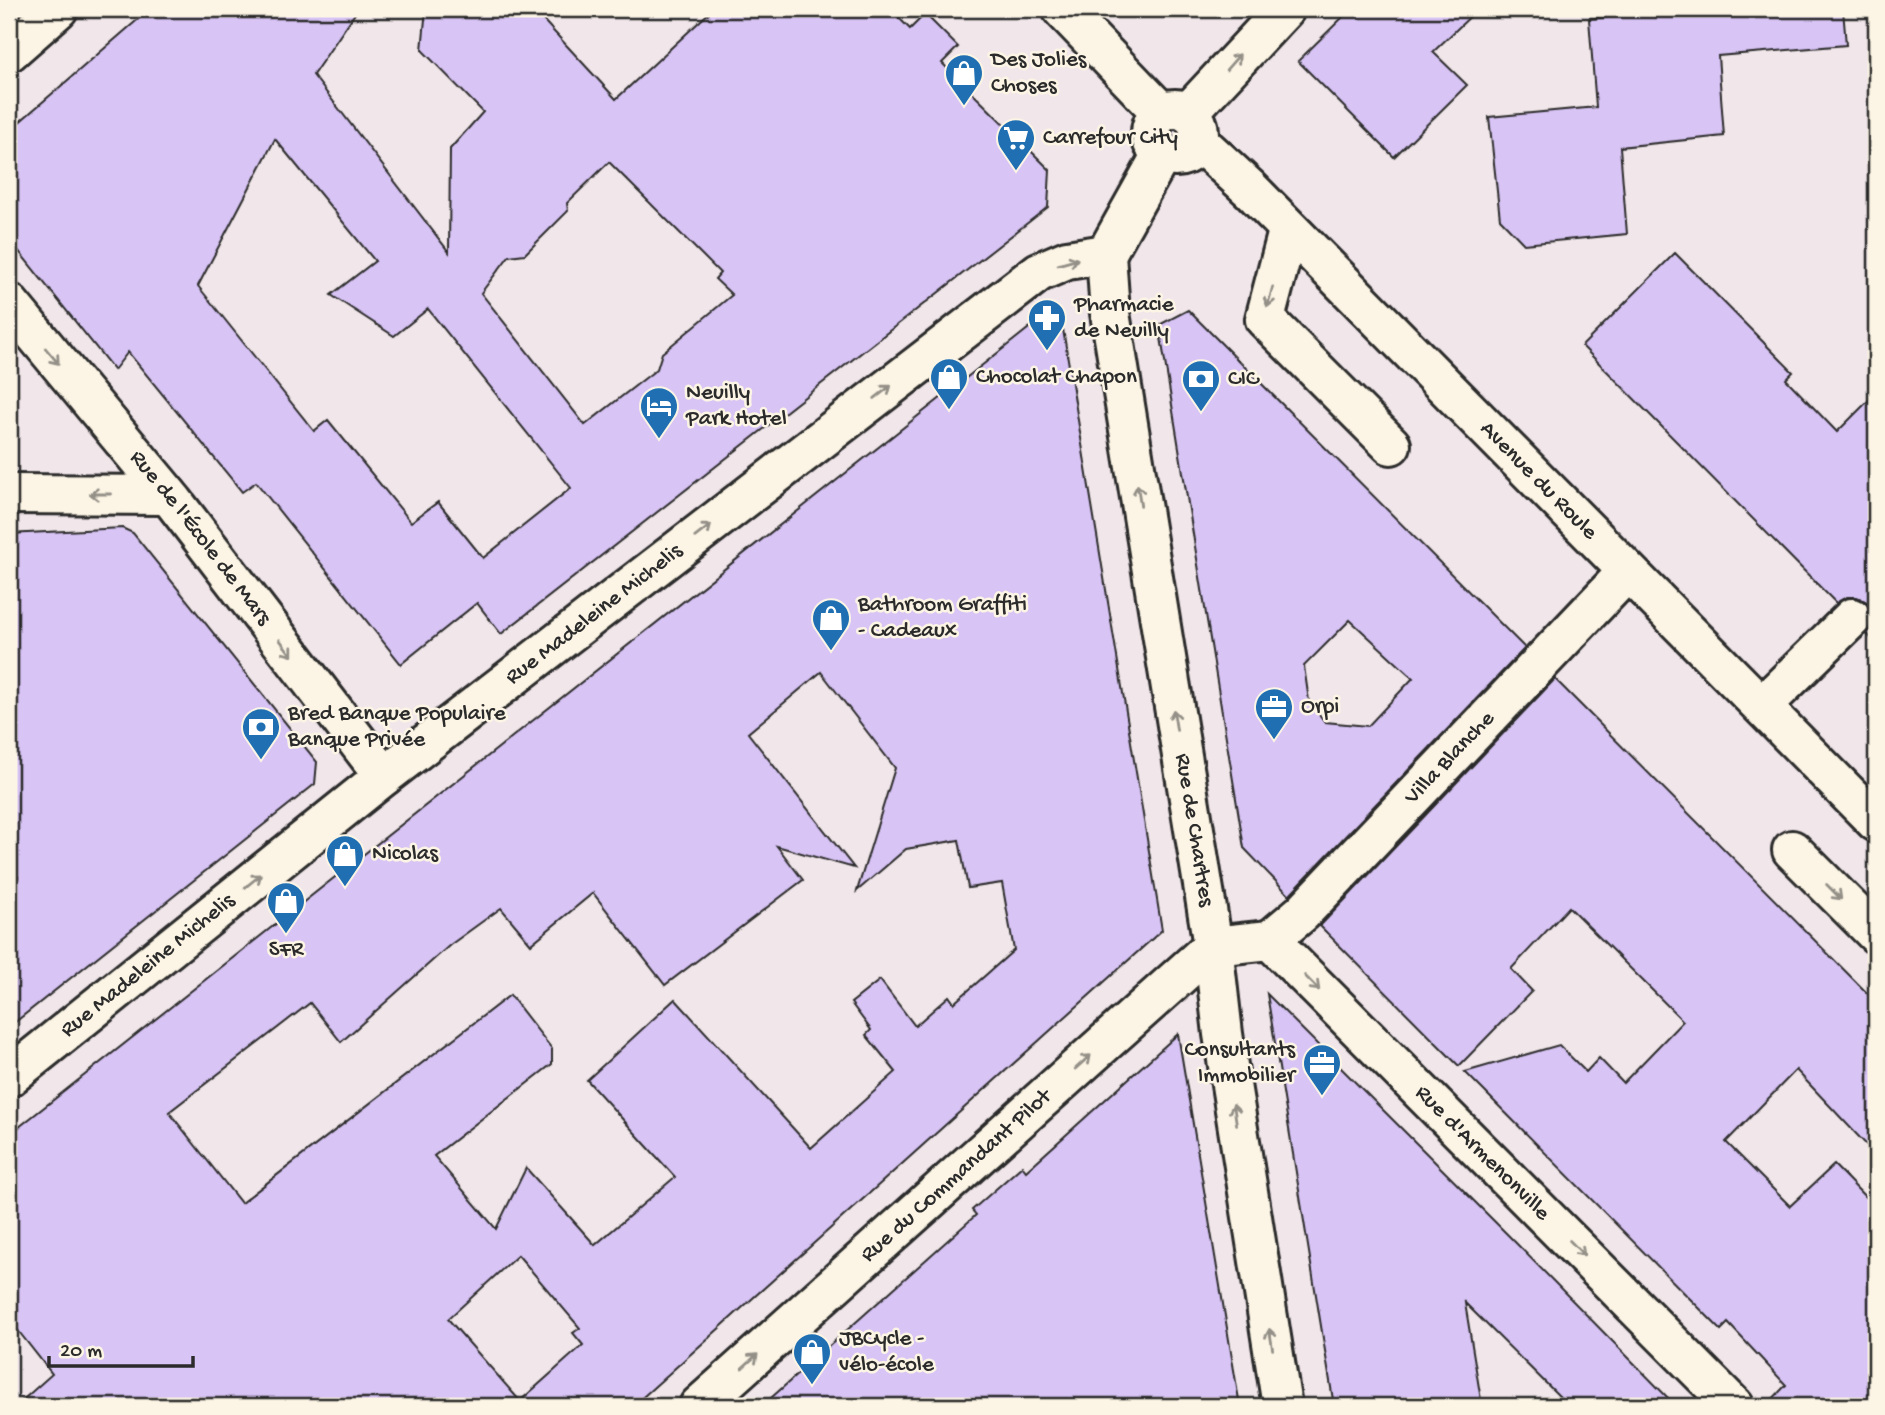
<svg xmlns="http://www.w3.org/2000/svg" width="1885" height="1415" font-family="'Gochi Hand',sans-serif">
<rect width="100%" height="100%" fill="#f1e6ea"/>
<filter id="ink" filterUnits="userSpaceOnUse"><feTurbulence type="fractalNoise" baseFrequency=".0143" numOctaves="2"/><feDisplacementMap in="SourceGraphic" scale="14" xChannelSelector="R" yChannelSelector="G"/><feConvolveMatrix kernelMatrix="1 2 1 2 8 2 1 2 1" color-interpolation-filters="sRGB"/></filter>
<g filter="url(#ink)">
<g fill="#d8c4f5" stroke="#2b2b2b" stroke-width="2" fill-rule="evenodd">
<path d="M150,9h208l-45,66 136,177 1,-103 33,-37 -61,-62 4,-41h107l83,90 97,-90h177l20,20 15,-15 33,33 -16,16 108,107 -2,37 -547,427 -24,-31 -76,61 -145,-182 -14,10 -114,-140 -14,18 -105,-131v-108zM275,139l100,122 -44,34 63,41 34,-27 143,179 -88,70 -45,-56 -27,20 -83,-102 -14,11 -116,-145zM609,162l111,111 -5,6 17,16 -70,58 -5,16 -72,56 -104,-132 28,-37 16,-2 43,-43 -1,-8z"/>
<path d="M1351,9h127l-45,43 34,33 -73,72 -96,-96z"/>
<path d="M1691,9h152l3,36 -128,11 6,80 -104,11 7,87 -103,10 -24,-25 -11,-102 107,-10 -7,-88z"/>
<path d="M1675,253l118,119 -7,7 51,53 39,-39v250l-9,-9 6,-9v-12l-6,-11 -10,-5h-10l-11,6 -254,-257z"/>
<path d="M1188,310l337,338 -236,247 -45,-47 -85,-523zM1350,620l63,58 -45,48 -43,-4 -16,-21 -5,-35z"/>
<path d="M1043,317l20,12 99,601 -529,476h-617l36,-32 -43,-55v-184zM821,672l74,96 -38,123 49,-42 53,-9 9,48 34,-5 12,67 -60,53 -5,-7 -34,30 -35,-46 -29,23 20,27 -5,5 30,37 -85,76 -136,-149 -88,81 88,97 -80,68 -69,-77 -30,61 -62,-73 118,-92v-15l-42,-54 -269,208 -72,-91 141,-109 31,39 109,-97 51,-37 30,36 62,-51 72,92 138,-105 -26,-34 77,22 -106,-135zM518,1255l62,73 -7,5 10,12 -63,56 -72,-82z"/>
<path d="M122,528l11,5 184,229 -2,22 -306,243v-132l9,-18 -9,-11v-332z"/>
<path d="M1555,679l321,323v153l-80,-85 -70,72 64,64 44,-41 42,43v198h-110l20,-21 -58,-62 -7,7 -256,-258 94,-27 27,27 13,-14 24,25 60,-62 -114,-114 -58,62 21,22 -73,75 -139,-140z"/>
<path d="M1267,994l245,245 164,167h-107l-104,-103 17,103h-148z"/>
<path d="M1178,1034l62,372h-478l214,-191 -4,-5 50,-44 4,5z"/>
</g>
<g fill="none" stroke-linecap="round" stroke-linejoin="round">
<defs>
<g id="minor">
<path d="M1062,9l99,103"/>
<path d="M9,52l49,-43"/>
<circle cx="1175" cy="133" r="24"/>
<path d="M1188,113l97,-104"/>
<path id="s1" d="M1198,141l52,48 626,633"/>
<path d="M1288,231l-23,88 126,126"/>
<path id="s2" d="M1106,254l4,59 103,633 10,88 59,372"/>
<path d="M1106,254l56,-100"/>
<path id="s3" d="M9,303l165,199 210,274"/>
<path d="M9,494l159,1"/>
<path d="M1762,706l90,-88"/>
<path d="M1792,850l84,84"/>
<path id="s4" d="M1270,940l32,-27 325,-341"/>
<path id="s5" d="M9,1077l375,-301 655,-504 28,-12 39,-6"/>
<path id="s6" d="M699,1406l514,-460 57,-6 464,466"/>
</g>
</defs>
<use href="#minor" stroke="#2b2b2b" stroke-width="44"/>
<use href="#minor" stroke="#fcf5e5" stroke-width="38"/>
</g>
<defs><path id="oneway-shaft" d="M-6 0H5M1.5-3L5.5 0L1.5 3" fill="none" stroke-width="1.6" stroke-linecap="round" stroke-linejoin="round" transform="scale(1.75)"/></defs>
<g stroke="#949088">
<use href="#oneway-shaft" transform="translate(1233 62) rotate(-49)"/>
<use href="#oneway-shaft" transform="translate(1068 262) rotate(-16)"/>
<use href="#oneway-shaft" transform="translate(1270 297) rotate(105)"/>
<use href="#oneway-shaft" transform="translate(52 356) rotate(50)"/>
<use href="#oneway-shaft" transform="translate(883 392) rotate(-38)"/>
<use href="#oneway-shaft" transform="translate(100 494) rotate(-180)"/>
<use href="#oneway-shaft" transform="translate(1139 495) rotate(-99)"/>
<use href="#oneway-shaft" transform="translate(703 531) rotate(-38)"/>
<use href="#oneway-shaft" transform="translate(286 648) rotate(53)"/>
<use href="#oneway-shaft" transform="translate(1175 720) rotate(-99)"/>
<use href="#oneway-shaft" transform="translate(253 881) rotate(-39)"/>
<use href="#oneway-shaft" transform="translate(1834 892) rotate(45)"/>
<use href="#oneway-shaft" transform="translate(1312 983) rotate(45)"/>
<use href="#oneway-shaft" transform="translate(1083 1062) rotate(-42)"/>
<use href="#oneway-shaft" transform="translate(1235 1114) rotate(-99)"/>
<use href="#oneway-shaft" transform="translate(1577 1248) rotate(45)"/>
<use href="#oneway-shaft" transform="translate(1271 1339) rotate(-99)"/>
<use href="#oneway-shaft" transform="translate(750 1361) rotate(-42)"/>
</g>
</g>
<defs>
<symbol id="shop-pin" viewBox="-11 -11 22 30"><path d="M0 17L-7.5 6A9.5 9.5 0 1 1 7.5 6Z" fill="#1f6fb2" stroke="#fcf5e5"/><path d="M-5-2.5h2.3a2.7 3.5 0 0 1 5.4 0H5L5.5 6h-11ZM-1.5-2.5h3a1.5 2.3 0 0 0-3 0Z" fill="#fff"/></symbol>
<symbol id="supermarket-pin" viewBox="-11 -11 22 30"><path d="M0 17L-7.5 6A9.5 9.5 0 1 1 7.5 6Z" fill="#1f6fb2" stroke="#fcf5e5"/><path d="M-6-5.5h2.5l.6 2H6L4.5 2H-2.5L-4.4-4H-6ZM-1.5 3.2a1.3 1.3 0 1 0 .1 0ZM3 3.2a1.3 1.3 0 1 0 .1 0Z" fill="#fff"/></symbol>
<symbol id="pharmacy-pin" viewBox="-11 -11 22 30"><path d="M0 17L-7.5 6A9.5 9.5 0 1 1 7.5 6Z" fill="#1f6fb2" stroke="#fcf5e5"/><path d="M-2-6h4v4h4v4h-4v4h-4v-4h-4v-4h4Z" fill="#fff"/></symbol>
<symbol id="bank-pin" viewBox="-11 -11 22 30"><path d="M0 17L-7.5 6A9.5 9.5 0 1 1 7.5 6Z" fill="#1f6fb2" stroke="#fcf5e5"/><path d="M-6-4H6V4H-6ZM0-2.3a2.3 2.3 0 1 0 0 4.6a2.3 2.3 0 1 0 0-4.6Z" fill="#fff"/></symbol>
<symbol id="hotel-pin" viewBox="-11 -11 22 30"><path d="M0 17L-7.5 6A9.5 9.5 0 1 1 7.5 6Z" fill="#1f6fb2" stroke="#fcf5e5"/><path d="M-6-4.5h1.5V1H6V5H4.5V3h-9V5H-6ZM-4 0a1.8 1.8 0 1 1 3.6 0ZM.5 0V-2.5h3Q6-2.5 6 0Z" fill="#fff"/></symbol>
<symbol id="office-pin" viewBox="-11 -11 22 30"><path d="M0 17L-7.5 6A9.5 9.5 0 1 1 7.5 6Z" fill="#1f6fb2" stroke="#fcf5e5"/><path d="M-6-3h4V-5.5h4V-3h4V5H-6ZM-1-4.5V-3h2v-1.5ZM-6 0V1H6V0Z" fill="#fff"/></symbol>
</defs>
<g fill-rule="evenodd">
<use href="#shop-pin" x="942" y="51" width="44" height="60"/>
<use href="#supermarket-pin" x="994" y="116" width="44" height="60"/>
<use href="#pharmacy-pin" x="1025" y="296" width="44" height="60"/>
<use href="#shop-pin" x="927" y="355" width="44" height="60"/>
<use href="#bank-pin" x="1179" y="357" width="44" height="60"/>
<use href="#hotel-pin" x="637" y="384" width="44" height="60"/>
<use href="#shop-pin" x="809" y="596" width="44" height="60"/>
<use href="#office-pin" x="1252" y="685" width="44" height="60"/>
<use href="#bank-pin" x="239" y="705" width="44" height="60"/>
<use href="#shop-pin" x="323" y="832" width="44" height="60"/>
<use href="#shop-pin" x="264" y="879" width="44" height="60"/>
<use href="#office-pin" x="1300" y="1041" width="44" height="60"/>
<use href="#shop-pin" x="790" y="1330" width="44" height="60"/>
</g>
<g text-anchor="middle" dominant-baseline="central" stroke-width="5" stroke-linejoin="round" paint-order="stroke">
<g font-size="23" fill="#2b2b2b" stroke="#fcf5e5" text-anchor="start">
<text x="991" y="60">Des Jolies<tspan x="991" dy="26">Choses</tspan></text>
<text x="1043" y="138">Carrefour City</text>
<text x="1074" y="305">Pharmacie<tspan x="1074" dy="26">de Neuilly</tspan></text>
<text x="976" y="377">Chocolat Chapon</text>
<text x="1228" y="379">CIC</text>
<text x="686" y="393">Neuilly<tspan x="686" dy="26">Park Hotel</tspan></text>
<text x="858" y="605">Bathroom Graffiti<tspan x="858" dy="26">- Cadeaux</tspan></text>
<text x="1301" y="707">Orpi</text>
<text x="288" y="714">Bred Banque Populaire<tspan x="288" dy="26">Banque Privée</tspan></text>
<text x="372" y="854">Nicolas</text>
<text x="286" y="950" text-anchor="middle">SFR</text>
<text x="1295" y="1050" text-anchor="end">Consultants<tspan x="1295" dy="26">Immobilier</tspan></text>
<text x="839" y="1339">JBCycle -<tspan x="839" dy="26">vélo-école</tspan></text>
</g>
<g font-size="23" fill="#2b2b2b" stroke="#fcf5e5">
<text stroke="none"><textPath href="#s1" startOffset="481">Avenue du Roule</textPath></text>
<text stroke="none"><textPath href="#s3" startOffset="303">Rue de l'École de Mars</textPath></text>
<text stroke="none"><textPath href="#s5" startOffset="746">Rue Madeleine Michelis</textPath></text>
<text stroke="none"><textPath href="#s4" startOffset="256">Villa Blanche</textPath></text>
<text stroke="none"><textPath href="#s2" startOffset="583">Rue de Chartres</textPath></text>
<text stroke="none"><textPath href="#s5" startOffset="178">Rue Madeleine Michelis</textPath></text>
<text stroke="none"><textPath href="#s6" startOffset="1048">Rue d'Armenonville</textPath></text>
<text stroke="none"><textPath href="#s6" startOffset="345">Rue du Commandant Pilot</textPath></text>
</g>
</g>
<rect width="1885" height="1415" fill="none" stroke="#fcf5e5" stroke-width="35"/>
<rect x="18" y="18" width="1850" height="1380" fill="none" stroke="#2b2b2b" stroke-width="2.5" filter="url(#ink)"/>
<path d="M49 1356v10h144v-10" fill="none" stroke="#2b2b2b" stroke-width="3.5"/>
<text x="60" y="1356" font-size="21" fill="#2b2b2b" stroke="#fcf5e5" stroke-width="5" paint-order="stroke">20 m</text>
</svg>
